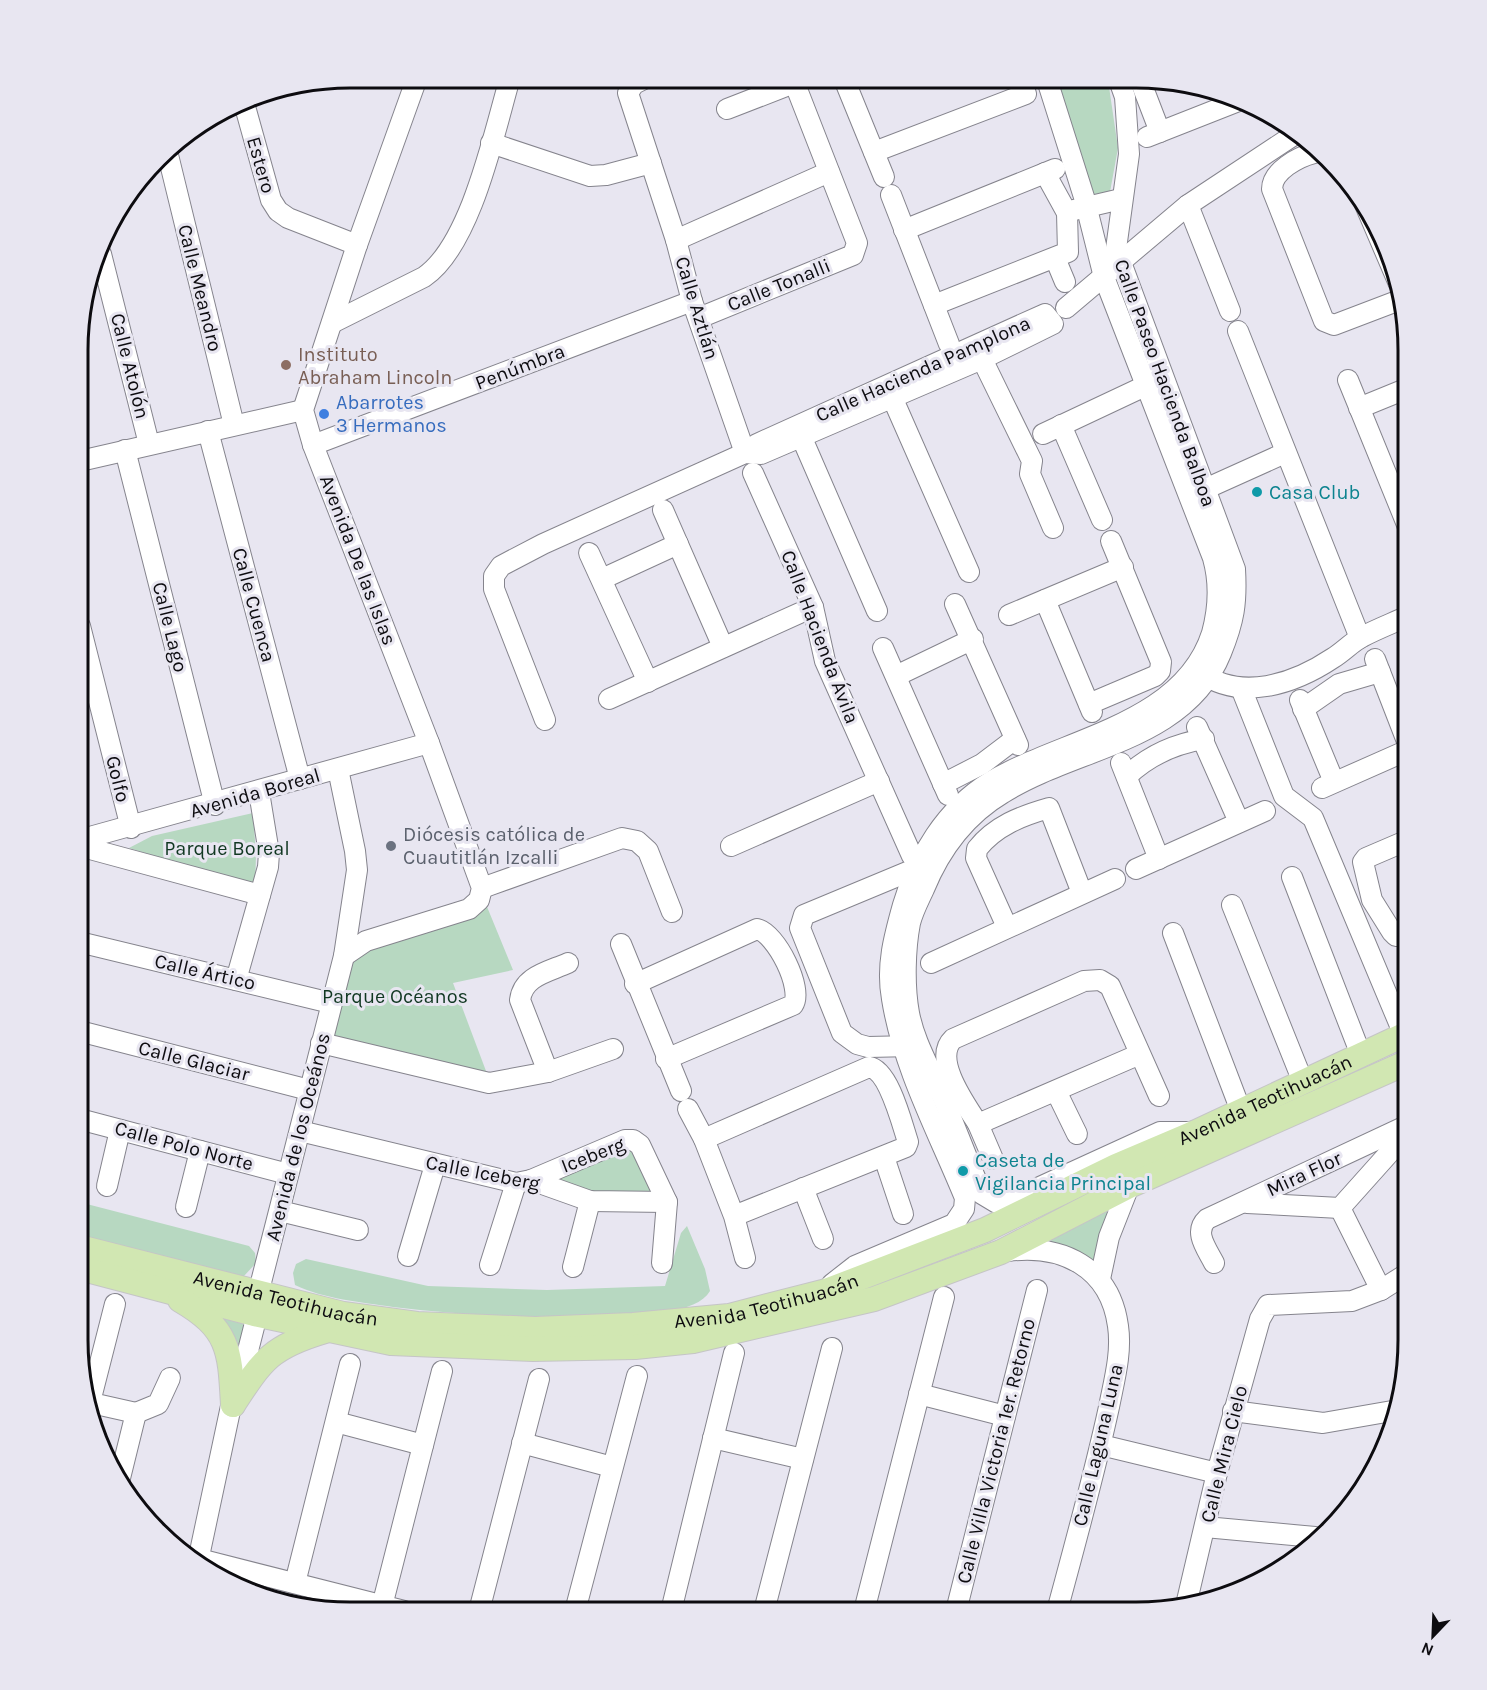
<svg xmlns="http://www.w3.org/2000/svg" width="1487" height="1690" font-family="Karla,sans-serif">
<rect width="100%" height="100%" fill="#e8e6f1"/>
<g fill="#b7d8c1">
<path d="M1055,80h53l10,68 -8,44 -16,2 -5,-7z"/>
<path d="M253,813l3,42 -1,32 -126,-39 23,-12z"/>
<path d="M483,897l30,73 -60,13 36,96 -168,-38 25,-97z"/>
<path d="M631,1144l28,54 -70,-2 -45,-16z"/>
<path d="M1115,1196l-19,72 -60,-32z"/>
<path d="M79,1202l170,44 6,7 1,10 -12,13 -13,3 -152,-38z"/>
<path d="M687,1226l18,43 5,22c-14,24 -67,22 -93,23 -76,5 -149,2 -224,-7 -32,-5 -69,-8 -98,-22l-2,-12 3,-9 10,-5 122,27 119,4 118,-4 16,-53z"/>
<path d="M213,1314l34,4 -7,33 -3,-2z"/>
</g>
<g fill="none" stroke-linecap="round" stroke-linejoin="round">
<defs>
<g id="minor">
<path d="M644,79l-10,5 -6,9 48,147 16,61 53,152"/>
<path d="M844,79l40,98"/>
<path d="M1119,80l6,17 4,57 -13,95 119,320c2,34 -1,52 -14,84 -36,89 -145,94 -218,140 -37,22 -63,57 -79,96 -5,11 -11,22 -14,34 -5,26 -6,63 -1,90 5,27 19,51 30,76 15,34 28,70 43,105l15,9h8l155,-71h31"/>
<path d="M1140,80l20,52"/>
<path d="M244,103l27,97 7,11 10,7 69,27"/>
<path d="M727,109l67,-26"/>
<path d="M1147,137l89,-35"/>
<path d="M491,143l99,33 16,-1 45,-12"/>
<path d="M167,151l67,274"/>
<path d="M874,152l152,-58 -5,-14"/>
<path d="M1314,153c-16,4 -42,18 -42,36l52,132 10,4 63,-24 4,-6"/>
<path d="M891,195l58,149"/>
<path d="M1363,200l36,84"/>
<path d="M1188,205l42,106"/>
<path d="M1074,210l47,-11"/>
<path d="M904,230l151,-61"/>
<path d="M676,240l153,-68"/>
<path d="M101,254l48,190"/>
<path d="M1055,258l10,24"/>
<path d="M934,305l134,-53 -1,-39 -22,-40"/>
<path d="M1066,308l122,-103 106,-70"/>
<path d="M699,318l154,-63 4,-12 -64,-164"/>
<path d="M332,323l92,-46c47,-32 70,-144 86,-199"/>
<path d="M1238,331l122,307"/>
<path d="M982,359l50,102 -2,13 23,54"/>
<path d="M1348,380l60,147"/>
<path d="M892,397l77,175"/>
<path d="M1359,408l49,-20"/>
<path d="M1061,425l41,95"/>
<path d="M208,431l92,348"/>
<path d="M1043,434l102,-48"/>
<path d="M801,436l76,175"/>
<path d="M313,445l379,-144"/>
<path d="M125,450l90,355"/>
<path d="M80,461l223,-51"/>
<path d="M753,473l60,134 12,54 87,195 8,5"/>
<path d="M1194,494l91,-41"/>
<path d="M663,510l60,137"/>
<path d="M589,553l59,129"/>
<path d="M602,579l76,-35"/>
<path d="M1045,600l47,112"/>
<path d="M955,604l63,141"/>
<path d="M1009,615l114,-48"/>
<path d="M80,626l51,202"/>
<path d="M883,648l65,147"/>
<path d="M1375,659l33,85"/>
<path d="M1200,672c41,30 94,12 133,-14 10,-6 19,-16 29,-21 15,-8 31,-14 46,-21"/>
<path d="M896,676l77,-37"/>
<path d="M1241,688l43,108 29,22 91,217"/>
<path d="M609,699l204,-92"/>
<path d="M1300,700l34,82"/>
<path d="M1089,704l66,-28 5,-5 1,-9 -50,-121"/>
<path d="M1303,709l36,-25 41,-12"/>
<path d="M545,720l-51,-131v-13l7,-10 42,-22 202,-91 12,-9 288,-130 8,10 -71,35 -221,95 -16,-1"/>
<path d="M1197,727l42,95"/>
<path d="M1121,763l38,96"/>
<path d="M1127,776c22,-21 47,-32 77,-37"/>
<path d="M943,784l39,-20 33,-25"/>
<path d="M1322,788l86,-38"/>
<path d="M79,840l350,-97"/>
<path d="M1408,840l-42,18 -3,4 9,38 20,32 4,4 12,-4"/>
<path d="M79,846l181,49"/>
<path d="M731,846l148,-65"/>
<path d="M1136,869l129,-58"/>
<path d="M1292,877l69,178"/>
<path d="M482,888l140,-50 15,3 11,10 24,61"/>
<path d="M1232,905l71,177"/>
<path d="M1007,927l-31,-69 1,-9c18,-23 44,-33 72,-41l33,85"/>
<path d="M1173,933l68,178"/>
<path d="M79,942l252,61"/>
<path d="M621,944l60,147"/>
<path d="M344,956l22,-15 103,-32 10,-9 3,-12 -53,-145 -116,-298 -10,-35 54,-165 60,-167"/>
<path d="M931,963l184,-84"/>
<path d="M236,980l32,-113 1,-14 -10,-61"/>
<path d="M635,984l122,-55c19,4 47,60 36,76l-127,54"/>
<path d="M79,1031l230,59"/>
<path d="M321,1043l168,40 59,-11 65,-23"/>
<path d="M913,1046l-45,1 -11,-3 -15,-11 -42,-105 4,-13 113,-47"/>
<path d="M1140,1054l-162,70c-12,-19 -46,-65 -25,-85l131,-58 16,-1 10,6 49,110"/>
<path d="M548,1072l-28,-72c3,-24 28,-28 48,-37"/>
<path d="M1056,1091l21,43"/>
<path d="M688,1109l16,30"/>
<path d="M79,1119l209,55"/>
<path d="M978,1124l15,35"/>
<path d="M300,1131l216,52 15,-3 59,21 77,1"/>
<path d="M884,1157l19,57"/>
<path d="M531,1180l94,-40h8l7,5 27,57 -5,61"/>
<path d="M107,1186l13,-56"/>
<path d="M803,1188l20,51"/>
<path d="M1247,1203l93,5 68,-76"/>
<path d="M186,1207l14,-56"/>
<path d="M1340,1208l41,82"/>
<path d="M280,1211l78,19"/>
<path d="M734,1216l172,-69 2,-5c-6,-18 -19,-72 -39,-75l-165,72 30,77 11,42"/>
<path d="M1008,1251c54,-7 102,16 110,75 4,27 -4,55 -9,81 -15,69 -34,137 -52,204"/>
<path d="M408,1256l27,-91"/>
<path d="M1214,1263c-7,-14 -21,-31 -7,-44l201,-94"/>
<path d="M490,1265l26,-82"/>
<path d="M573,1267l17,-66"/>
<path d="M1100,1279l9,-42 20,-51"/>
<path d="M832,1284l23,-18 99,-42 10,-15 1,-11c-26,-64 -62,-130 -73,-199 -6,-33 2,-62 11,-94 14,-48 43,-96 87,-123 73,-44 193,-57 222,-149 7,-26 8,-50 1,-75l-109,-281 -20,-80 -37,-117"/>
<path d="M237,1394l17,-67 4,-33 86,-338 13,-86 -2,-19 -17,-82"/>
<path d="M919,1394l86,22"/>
<path d="M87,1402l49,11"/>
<path d="M90,1402l25,-98"/>
<path d="M1233,1411l90,12 69,-12"/>
<path d="M136,1413l22,-9 12,-26"/>
<path d="M336,1422l87,23"/>
<path d="M713,1438l90,21"/>
<path d="M522,1443l90,24"/>
<path d="M1101,1445l116,28"/>
<path d="M119,1482l17,-69"/>
<path d="M1205,1527l110,10"/>
<path d="M199,1559l205,52"/>
<path d="M198,1561l36,-169"/>
<path d="M295,1583l55,-219"/>
<path d="M1186,1605l31,-132 43,-154 8,-14 84,-4 29,-11 27,-17"/>
<path d="M382,1606l60,-235"/>
<path d="M479,1611l60,-232"/>
<path d="M575,1611l62,-235"/>
<path d="M671,1611l63,-258"/>
<path d="M764,1611l68,-263"/>
<path d="M864,1611l80,-314"/>
<path d="M956,1611l81,-321"/>
</g>
<g id="major">
<path id="s1" d="M79,1247l264,67 74,10 118,5 98,-4 96,-9 97,-25 159,-61 131,-64 80,-34 212,-99"/>
<path d="M79,1268l175,46 137,29 142,6 102,-2 58,-6 181,-42 127,-47 128,-66 279,-124"/>
<path d="M180,1300c50,29 50,51 53,105"/>
<path d="M233,1405c30,-46 38,-58 92,-74"/>
</g>
</defs>
<use href="#minor" stroke="#85848d" stroke-width="22"/>
<use href="#major" stroke="#c5c5c6" stroke-width="26"/>
<use href="#minor" stroke="#fff" stroke-width="20"/>
<use href="#major" stroke="#d1e7b2" stroke-width="24"/>
</g>
<circle fill="#8d6e63" stroke="#e8e6f1" stroke-width="2" cx="286" cy="365" r="6"/>
<circle fill="#3f7fe0" stroke="#e8e6f1" stroke-width="2" cx="324" cy="414" r="6"/>
<g fill="#0f9aa8" stroke="#e8e6f1" stroke-width="2">
<circle cx="1257" cy="492" r="6"/>
<circle cx="963" cy="1171" r="6"/>
</g>
<circle fill="#6b7280" stroke="#e8e6f1" stroke-width="2" cx="391" cy="846" r="6"/>
<g text-anchor="middle" dominant-baseline="central" stroke-width="6" stroke-linejoin="round" paint-order="stroke">
<g font-size="20" fill="#0d0c10" stroke="#e8e6f1">
<text transform="translate(261 165) rotate(74)">Estero</text>
<text transform="translate(779 285) rotate(-22)">Calle Tonalli</text>
<text transform="translate(200 288) rotate(76)">Calle Meandro</text>
<text transform="translate(697 308) rotate(73)">Calle Aztlán</text>
<text transform="translate(130 366) rotate(76)">Calle Atolón</text>
<text transform="translate(520 367) rotate(-21)">Penúmbra</text>
<text transform="translate(923 369) rotate(-24)">Calle Hacienda Pamplona</text>
<text transform="translate(1165 383) rotate(70)">Calle Paseo Hacienda Balboa</text>
<text transform="translate(358 560) rotate(69)">Avenida De las Islas</text>
<text transform="translate(254 605) rotate(75)">Calle Cuenca</text>
<text transform="translate(170 627) rotate(76)">Calle Lago</text>
<text transform="translate(820 637) rotate(69)">Calle Hacienda Ávila</text>
<text transform="translate(118 779) rotate(76)">Golfo</text>
<text transform="translate(255 793) rotate(-16)">Avenida Boreal</text>
<text transform="translate(205 972) rotate(13)">Calle Ártico</text>
<text transform="translate(194 1061) rotate(14)">Calle Glaciar</text>
<text stroke="none"><textPath href="#s1" startOffset="1239">Avenida Teotihuacán</textPath></text>
<text transform="translate(298 1137) rotate(-76)">Avenida de los Oceános</text>
<text transform="translate(184 1146) rotate(15)">Calle Polo Norte</text>
<text transform="translate(593 1155) rotate(-21)">Iceberg</text>
<text transform="translate(483 1173) rotate(11)">Calle Iceberg</text>
<text transform="translate(1304 1174) rotate(-25)">Mira Flor</text>
<text stroke="none"><textPath href="#s1" startOffset="213">Avenida Teotihuacán</textPath></text>
<text stroke="none"><textPath href="#s1" startOffset="699">Avenida Teotihuacán</textPath></text>
<text transform="translate(1098 1445) rotate(-77)">Calle Laguna Luna</text>
<text transform="translate(996 1451) rotate(-76)">Calle Villa Victoria 1er. Retorno</text>
<text transform="translate(1224 1454) rotate(-76)">Calle Mira Cielo</text>
</g>
<g font-size="20" fill="#785e54" stroke="#e8e6f1" text-anchor="start">
<text x="298" y="354">Instituto<tspan x="298" dy="23">Abraham Lincoln</tspan></text>
</g>
<g font-size="20" fill="#366cbe" stroke="#e8e6f1" text-anchor="start">
<text x="336" y="402">Abarrotes<tspan x="336" dy="23">3 Hermanos</tspan></text>
</g>
<g font-size="20" fill="#0d838f" stroke="#e8e6f1" text-anchor="start">
<text x="1269" y="492">Casa Club</text>
<text x="975" y="1160">Caseta de<tspan x="975" dy="23">Vigilancia Principal</tspan></text>
</g>
<g font-size="20" fill="#5b616d" stroke="#e8e6f1" text-anchor="start">
<text x="403" y="834">Diócesis católica de<tspan x="403" dy="23">Cuautitlán Izcalli</tspan></text>
</g>
<g font-size="20" fill="#103721" stroke="#e8e6f1">
<text x="227" y="848">Parque Boreal</text>
<text x="395" y="996">Parque Océanos</text>
</g>
</g>
<path d="M0 0H1487V1690H0ZM350 88H1136A262 262 0 0 1 1398 350V1340A262 262 0 0 1 1136 1602H350A262 262 0 0 1 88 1340V350A262 262 0 0 1 350 88Z" fill="#e8e6f1" fill-rule="evenodd"/>
<path fill="none" stroke="#0d0c10" stroke-width="3" d="M350 88H1136A262 262 0 0 1 1398 350V1340A262 262 0 0 1 1136 1602H350A262 262 0 0 1 88 1340V350A262 262 0 0 1 350 88Z"/>
<g transform="translate(1433 1636) rotate(203)" stroke="#e8e6f1" stroke-width="4.5" paint-order="stroke">
<path d="M0-4.5L10 22L0 15L-10 22Z" fill="#0d0c10"/>
<text y="-9" font-size="16" font-weight="bold" text-anchor="middle" fill="#0d0c10">N</text>
</g>
</svg>
